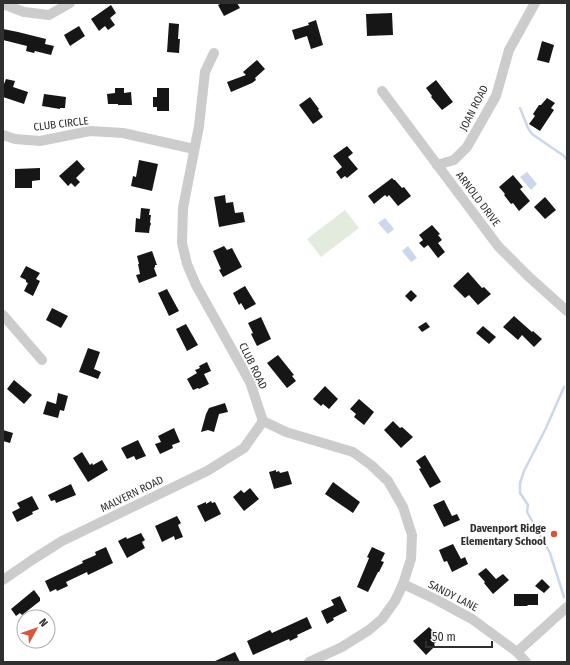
<svg xmlns="http://www.w3.org/2000/svg" width="570" height="665" font-family="'Fira Sans Condensed',sans-serif">
<rect width="100%" height="100%" fill="#fff"/>
<path fill="#e2ebde" d="M345,210l14,18 -38,29 -14,-18z"/>
<g fill="#cbd7ea">
<path d="M527,172l10,12 -6,6 -11,-13z"/>
<path d="M385,218l9,11 -6,5 -10,-11z"/>
<path d="M408,246l9,12 -6,4 -9,-11z"/>
</g>
<g fill="none" stroke-linecap="round" stroke-linejoin="round">
<g stroke="#cbd7ea" stroke-width="2.5">
<path d="M520,108l8,20 4,6 32,22 3,4"/>
<path d="M564,597l-14,-44 -23,-41 1,-7 -8,-12v-10l4,-12 22,-43 18,-41"/>
</g>
</g>
<g fill="#161616">
<path d="M222,3h15l3,5 -16,8 -6,-11z"/>
<path d="M111,5l5,8 -6,5 5,7 -7,5 -3,-4 -6,5 -8,-12z"/>
<path d="M392,13l1,22 -26,1 -1,-22z"/>
<path d="M316,20l7,25 -12,4 -4,-13 -12,4 -3,-10 17,-5 -1,-2z"/>
<path d="M169,23l10,1 -1,15h2l-1,14 -12,-1z"/>
<path d="M79,26l6,10 -15,10 -6,-11z"/>
<path d="M3,29l15,3 28,7 -1,5 9,2 -3,9 -16,-4 -1,2 -8,-2 1,-5 -24,-6z"/>
<path d="M542,41l12,4 -5,18 -12,-3z"/>
<path d="M257,60l8,9 -10,9 1,2 -4,3 -21,9 -4,-10 19,-7 -3,-3z"/>
<path d="M6,79l9,2 -2,6 15,5 -4,12 -21,-7v-13h1z"/>
<path d="M436,80l17,22 -11,8 -11,-13 1,-1 -6,-8z"/>
<path d="M115,88h9v5l7,-1 1,13h-14v-1h-10l-1,-10 8,-1z"/>
<path d="M157,88h12v23h-12v-4h-4v-10h4z"/>
<path d="M44,94l22,3 -1,11h-5v1l-18,-3z"/>
<path d="M310,97l9,12 -1,1 5,7 -10,7 -14,-19z"/>
<path d="M547,98l8,5 -4,5 3,2 -14,21 -11,-7 6,-8 -2,-2 6,-9h2z"/>
<path d="M347,146l6,7 -5,4 10,12 -11,9 -2,-2 -4,3 -5,-7 6,-5 -9,-11z"/>
<path d="M77,160l8,9 -9,9 4,4 -5,5 -4,-4 -3,3 -9,-10z"/>
<path d="M139,160l19,4 -6,27 -21,-5 2,-10 3,1z"/>
<path d="M40,168v12l-8,1v7h-17v-19z"/>
<path d="M513,175l10,12 -3,2 10,12 -11,10 -6,-8 -2,1 -7,-9 1,-1 -6,-7z"/>
<path d="M392,178l2,2h1l7,8 2,-1 7,9 -13,10 -9,-11 -2,2 -2,-2 -11,9 -6,-8z"/>
<path d="M225,195l1,8 7,-1 2,11 8,-1 2,10 -26,5 -5,-30z"/>
<path d="M545,197l11,13 -11,9 -11,-12z"/>
<path d="M141,208l9,1 -1,6h2l-1,7 1,2 -1,2 -1,7 -14,-1 1,-14 4,1z"/>
<path d="M432,225l8,9 -2,1 4,5 -4,3 7,9 -7,6 -10,-13 -4,3 -5,-5 4,-3 -4,-5z"/>
<path d="M224,246l3,4 5,-2 10,19 -19,10 -4,-7 2,-1 -8,-18z"/>
<path d="M152,251l5,14h-2v2l-1,1 3,8 -18,7 -3,-8 4,-1 -2,-10h1l-2,-8z"/>
<path d="M26,266l14,7 -4,6 4,2 -7,15 -9,-5 4,-8 -2,-1v-2l-6,-3z"/>
<path d="M468,272l14,16 2,-1 7,7 -13,11 -9,-10 -4,3 -12,-12z"/>
<path d="M245,286l11,18 -11,6 -4,-7 -2,2 -6,-12z"/>
<path d="M167,289l12,22 -10,5 -11,-23z"/>
<path d="M411,290l6,6 -6,6 -6,-6z"/>
<path d="M52,308l16,8 -7,12 -15,-8z"/>
<path d="M514,316l18,16 1,-1 9,8 -8,8 -12,-12 -4,5 -15,-13z"/>
<path d="M261,317l10,22 -14,7 -6,-12 2,-1 -5,-10z"/>
<path d="M426,322l4,5 -8,5 -4,-5z"/>
<path d="M186,324l12,21 -11,6 -11,-22z"/>
<path d="M483,326l13,11 -7,7 -13,-11z"/>
<path d="M88,348l12,4 -6,17 7,3 -3,7 -19,-7z"/>
<path d="M278,355l16,20 -2,1 4,5 -9,7 -20,-25z"/>
<path d="M207,362l4,9 -7,3 5,10 -10,5 -1,-1 -5,2 -6,-11 10,-6 -2,-3 5,-2 -1,-2z"/>
<path d="M14,380l18,15 -8,9 -17,-15z"/>
<path d="M325,386l13,13 -9,10 -6,-5 -2,2 -8,-7z"/>
<path d="M58,393l10,3 -4,15 -4,-1 -2,8 -15,-4 4,-13 9,3z"/>
<path d="M359,399l15,13 -10,13 -10,-8 2,-3 -6,-5z"/>
<path d="M225,403l3,9 -9,2 -5,18 -6,-2 -7,2 5,-18 3,-6z"/>
<path d="M393,421l7,7 2,-1 11,10 -12,11 -17,-18z"/>
<path d="M174,428l6,14 -8,3 1,3 -13,6 -5,-10 6,-2 -3,-6z"/>
<path d="M3,430l10,3 -3,10 -7,-2z"/>
<path d="M138,440l8,16 -10,4 -2,-4 -7,3 -6,-11z"/>
<path d="M82,452l8,13 2,-2 1,2 9,-5 6,10 -20,12 -15,-24z"/>
<path d="M425,455l16,27 -11,6 -11,-19 2,-1 -5,-7z"/>
<path d="M276,470v2l3,-1 1,2 8,-2 4,13 -18,5 -5,-17z"/>
<path d="M333,482l27,20 -7,11 -28,-19z"/>
<path d="M71,484l5,11 -20,8 -1,-3 -4,1 -3,-6z"/>
<path d="M250,488l9,11 -15,12 -11,-14 8,-7 3,3z"/>
<path d="M32,496l7,13 -7,3 1,2 -16,8 -5,-10 8,-4 -3,-5z"/>
<path d="M444,500l8,16 5,-2 3,6 -16,7 -11,-22z"/>
<path d="M211,501l1,2 3,-1 6,12 -16,8 -8,-16 9,-4v2z"/>
<path d="M177,516l4,7 -3,2 5,12 -8,3 -1,-4 -12,6 -7,-16z"/>
<path d="M141,533l4,7 -3,2 3,6 -18,10 -9,-17 8,-4 1,2z"/>
<path d="M453,544l8,15 4,-2 3,7 -16,8 -5,-11 -3,1 -5,-12z"/>
<path d="M106,547l7,16 -25,12 -1,-3 -21,10 2,4 -11,5 -1,-2 -6,3 -5,-11 38,-18 -1,-2 14,-6 -1,-3z"/>
<path d="M372,547l13,6 -4,8 3,1 -5,10h-1l-10,20 -11,-5 12,-29 -2,-1z"/>
<path d="M486,568l10,11 7,-5 6,6 -16,14 -9,-11 1,-1 -7,-8z"/>
<path d="M542,579l8,8 -6,6 -9,-7z"/>
<path d="M34,590l6,8v3l-18,14 -2,-2 -4,3 -5,-7z"/>
<path d="M514,594h24v11h-11l1,1h-14z"/>
<path d="M340,596l7,15 -14,7 1,2 -7,4 -6,-13 13,-6 -3,-5z"/>
<path d="M307,617l5,11 -15,7 1,2 -8,4 -1,-2 -36,16 -6,-14 23,-11 2,3z"/>
<path d="M429,627l11,11 -6,6 1,2 -9,9 -13,-14z"/>
<path d="M235,652l5,10h-27z"/>
</g>
<g fill="none" stroke-linecap="round" stroke-linejoin="round">
<g stroke="#ccc" stroke-width="10">
<path d="M3,4l21,8 25,3 21,-12"/>
<path d="M214,53l-9,19 -6,54 -16,82 -1,35 5,21 9,21 54,97 13,39 23,11 67,20 18,13 17,16 15,26 9,28 -1,24 -8,25 -8,17 -13,18 -13,11 -27,17 -33,15"/>
<path d="M382,91l116,155 30,30 39,35"/>
<path d="M3,135l12,4 25,2 50,-10 33,2 71,16"/>
<path d="M437,165l17,-5 13,-13 29,-51 13,-46 26,-47"/>
<path d="M3,315l39,45"/>
<path d="M3,580l29,-20 30,-19 145,-70 37,-23 19,-27"/>
<path d="M403,584l32,15 37,20 45,33 9,10"/>
<path d="M517,652l50,-45"/>
</g>
</g>
<circle fill="#db553d" stroke="#fff" stroke-width="1.5" cx="554" cy="534" r="4"/>
<g text-anchor="middle" dominant-baseline="central" stroke-width="4" stroke-linejoin="round" paint-order="stroke">
<g font-size="11" fill="#2f2f2f" stroke="#fff">
<text transform="translate(474 108) rotate(-63)">JOAN ROAD</text>
<text transform="translate(61 124) rotate(-7)">CLUB CIRCLE</text>
<text transform="translate(478 199) rotate(53)">ARNOLD DRIVE</text>
<text transform="translate(253 366) rotate(64)">CLUB ROAD</text>
<text transform="translate(132 494) rotate(-26)">MALVERN ROAD</text>
<text transform="translate(453 596) rotate(27)">SANDY LANE</text>
</g>
<g font-size="11" font-weight="bold" fill="#2f2f2f" stroke="#fff" text-anchor="end">
<text x="546" y="528">Davenport Ridge<tspan x="546" dy="13">Elementary School</tspan></text>
</g>
</g>
<rect width="570" height="665" fill="none" stroke="#2f2f2f" stroke-width="8"/>
<g transform="translate(36 629) rotate(50)"><circle r="19" fill="#ffffff" stroke="#acacac"/>
<path d="M0-3L7 15L0 10L-7 15Z" fill="#db553d"/>
<text y="-6" font-size="11" font-weight="bold" text-anchor="middle" fill="#2f2f2f">N</text>
</g>
<path d="M426 641v6h66v-6" fill="none" stroke="#2f2f2f" stroke-width="2"/>
<text x="432" y="641" font-size="12" fill="#2f2f2f" stroke="#ffffff" stroke-width="3" paint-order="stroke">50 m</text>
</svg>
